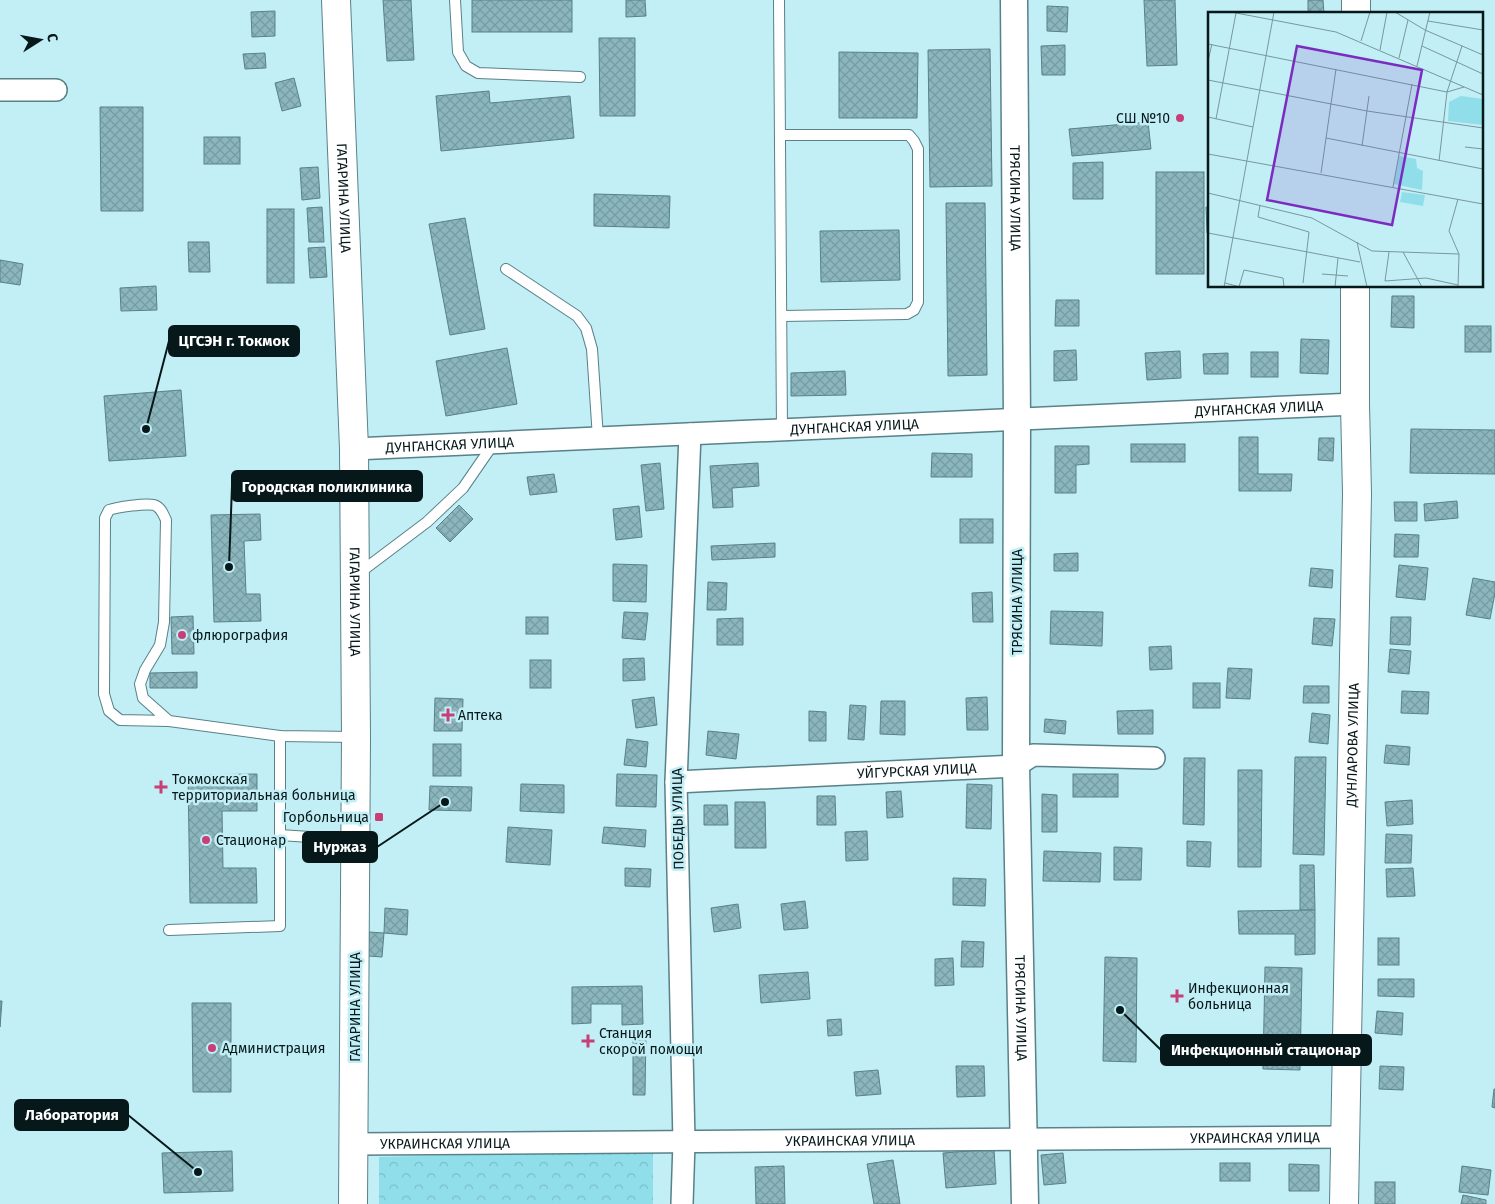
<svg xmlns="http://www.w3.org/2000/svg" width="1495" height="1204" font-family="'Fira Sans',sans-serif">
<defs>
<pattern id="park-crowns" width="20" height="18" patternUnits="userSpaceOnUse" patternTransform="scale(1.25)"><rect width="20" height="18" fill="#90deea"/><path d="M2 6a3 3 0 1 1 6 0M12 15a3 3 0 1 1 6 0" fill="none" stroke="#7bbec8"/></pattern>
<pattern id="building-cross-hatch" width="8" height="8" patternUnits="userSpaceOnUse" patternTransform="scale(1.25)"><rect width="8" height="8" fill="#8bb6bd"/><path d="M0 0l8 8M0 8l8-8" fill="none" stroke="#769ca2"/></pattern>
</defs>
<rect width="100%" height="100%" fill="#c2eef5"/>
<path fill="url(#park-crowns)" d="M653,1150v54h-274v-47z"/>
<g fill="url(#building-cross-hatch)" stroke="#588188">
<path d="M383,0h28l3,60 -27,1z"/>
<rect x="472" y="0" width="100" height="32"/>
<path d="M626,0h19l1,16 -20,1z"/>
<path d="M1144,0h31l2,65 -30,1z"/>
<path d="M1308,0h15l1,14h-16z"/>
<path d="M1047,6l21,1 -1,25 -20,-1z"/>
<path d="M275,11v25l-23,1 -1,-25z"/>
<path d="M599,38h36v78h-35z"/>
<path d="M1065,45v30h-23l-1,-29z"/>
<path d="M990,49l2,137 -62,1 -2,-137z"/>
<path d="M839,52l79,1 -1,65h-78z"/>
<path d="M265,53l1,15 -21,1 -2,-15z"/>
<path d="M294,78l7,28 -19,5 -7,-28z"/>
<path d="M489,91l1,12 80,-7 4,42 -133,13 -5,-55z"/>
<path d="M100,107h43v104h-42z"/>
<path d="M1148,122l3,27 -79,7 -3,-27z"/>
<rect x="204" y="137" width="36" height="27"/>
<path d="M1103,162v37h-30v-36z"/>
<path d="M318,167l2,31 -18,2 -2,-32z"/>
<rect x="1156" y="172" width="48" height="102"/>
<path d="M594,194l76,2 -1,32 -75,-2z"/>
<path d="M946,203h39l2,172 -39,1z"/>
<path d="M322,207l2,35h-15l-2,-34z"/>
<path d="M1206,207h3v26h-2z"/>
<rect x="267" y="209" width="27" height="74"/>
<path d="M465,218l20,111 -35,6 -21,-111z"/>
<path d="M899,230l1,50 -79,2 -1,-51z"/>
<path d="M188,242h21l1,30h-21z"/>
<path d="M325,247l2,30 -17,1 -2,-30z"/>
<path d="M0,260l23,4 -3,21 -20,-3z"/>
<path d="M156,286l1,24 -36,1 -1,-23z"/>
<path d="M1392,296h22v32l-23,-1z"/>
<path d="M1056,300h23v26h-24z"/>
<rect x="1465" y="326" width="26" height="26"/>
<path d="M1301,339l28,1 -1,34 -28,-1z"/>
<path d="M507,348l10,56 -71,12 -10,-55z"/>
<path d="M1076,350l1,30 -23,1v-30z"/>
<path d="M1180,351l1,27 -34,2 -2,-27z"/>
<rect x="1251" y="352" width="27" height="25"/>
<path d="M1228,353v21h-24l-1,-20z"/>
<path d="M845,371l1,24 -55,1v-23z"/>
<path d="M181,390l5,66 -77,5 -5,-65z"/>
<path d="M1411,429l84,1v44l-85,-1z"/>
<path d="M1239,437h19v37h34l-1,17h-52z"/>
<path d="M1319,438h15l-1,23 -15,-1z"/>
<rect x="1131" y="444" width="54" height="18"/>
<path d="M1055,446h34v18l-13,1v28h-21z"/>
<path d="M932,453l40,1v23h-41z"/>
<path d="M660,463l4,46 -18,2 -5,-46z"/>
<path d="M758,463l1,23 -27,2 1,19 -20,1 -3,-42z"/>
<path d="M554,474l3,18 -27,3 -3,-18z"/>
<path d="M1457,501l1,17 -33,3 -1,-17z"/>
<path d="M1394,502h23v19h-22z"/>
<path d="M459,505l14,14 -23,23 -14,-14z"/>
<path d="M639,506l3,31 -26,3 -3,-31z"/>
<path d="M260,514l1,26 -17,1 2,53h14l1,27 -47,1 -3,-107z"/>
<rect x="960" y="519" width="33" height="24"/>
<path d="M1395,534l24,1 -1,22h-24z"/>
<path d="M775,543v14l-63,3 -1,-14z"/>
<path d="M1078,553v18h-24v-17z"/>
<path d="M613,564l34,1 -1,37 -33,-1z"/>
<path d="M1399,565l29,3 -3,32 -29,-3z"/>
<path d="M1311,568l22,2 -1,18 -23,-2z"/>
<path d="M1473,578l22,4v11l-5,26 -24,-4z"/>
<path d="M708,582l19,1 -1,27h-19z"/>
<path d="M992,592l1,30h-20l-1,-29z"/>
<path d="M1051,611l52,1 -1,34 -52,-2z"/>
<path d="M624,612l24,1 -3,27 -23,-2z"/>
<path d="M193,616l1,38h-22l-1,-37z"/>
<rect x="526" y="617" width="22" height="17"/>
<path d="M1391,617h20l-1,28 -20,-1z"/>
<path d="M743,618v27h-26v-26z"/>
<path d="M1314,618l21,1 -3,27 -20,-2z"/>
<path d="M1171,646l1,23 -22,1 -1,-23z"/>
<path d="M1390,649l21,2 -2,23 -21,-2z"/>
<path d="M644,658l1,22 -22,1v-22z"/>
<rect x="530" y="660" width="21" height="28"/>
<path d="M1228,668l24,1 -2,30 -24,-1z"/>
<path d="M197,672v16h-47v-15z"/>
<rect x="1193" y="683" width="27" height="25"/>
<path d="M1304,686h25v17h-26z"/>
<path d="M1402,691l27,1 -1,22 -27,-1z"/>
<path d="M654,697l3,28 -21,3 -4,-28z"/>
<path d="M987,697l1,33h-21l-1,-32z"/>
<path d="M435,698l28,1 -1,32h-28z"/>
<path d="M881,701h24v34l-25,-1z"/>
<path d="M850,705l16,1 -2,34 -16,-1z"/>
<path d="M1153,710v24h-35l-1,-23z"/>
<path d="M809,711l17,1v29h-17z"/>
<path d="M1312,713l18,2 -2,29 -19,-2z"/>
<path d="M1045,719l21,2 -1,13 -21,-2z"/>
<path d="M708,731l31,3 -3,25 -30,-4z"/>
<path d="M627,739l21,3 -2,25 -22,-2z"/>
<rect x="433" y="744" width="28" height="32"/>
<path d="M1386,745l24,2 -1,18 -25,-2z"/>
<path d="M1295,757h31l-2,98 -31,-1z"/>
<path d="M1184,758h21l-1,67 -21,-1z"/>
<path d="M1238,770h24l-1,97h-23z"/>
<path d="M257,774v37h-35l1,57h33l1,35h-67l-2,-128z"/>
<path d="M617,774l40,1 -1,32 -40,-1z"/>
<rect x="1073" y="774" width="45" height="23"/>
<path d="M521,784l43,1v28l-44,-2z"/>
<path d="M967,784l25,1 -1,44 -25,-1z"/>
<path d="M430,786l42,1 -1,24 -42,-1z"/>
<path d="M901,791l2,26 -16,1 -1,-26z"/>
<path d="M1042,794l15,1v37h-15z"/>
<path d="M817,796h18l1,29h-19z"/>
<path d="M1412,800l1,24 -26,2 -2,-24z"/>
<path d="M735,802h30l1,46h-31z"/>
<path d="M704,805h23l1,20h-24z"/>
<path d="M508,827l44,3 -2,35 -44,-3z"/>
<path d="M604,827l42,3 -1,17 -43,-4z"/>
<path d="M867,831l1,29 -22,1 -1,-29z"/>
<path d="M1386,834l26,1 -1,28h-26z"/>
<path d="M1187,841l24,1 -1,25 -23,-1z"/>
<path d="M1114,847l28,1 -1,32h-27z"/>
<path d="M1044,851l57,2 -1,29 -57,-1z"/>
<path d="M1300,865h14l1,45h-15z"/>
<path d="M625,868l26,1 -1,18 -25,-1z"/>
<path d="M1413,868l2,28 -28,1 -1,-28z"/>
<path d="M953,878l33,1 -1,27 -32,-1z"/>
<path d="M805,901l3,27 -24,2 -3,-26z"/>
<path d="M738,904l3,24 -27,4 -3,-24z"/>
<path d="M385,908l23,2 -1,25 -23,-2z"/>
<path d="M1315,910v44l-20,1v-21h-56l-1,-23z"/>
<path d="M369,932l15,1 -2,24 -14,-1z"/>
<rect x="1378" y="938" width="21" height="27"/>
<path d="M962,941l22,1 -1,25h-22z"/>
<path d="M1105,957l32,1 -1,104 -33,-1z"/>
<path d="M953,958l1,27 -19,1v-27z"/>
<path d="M1265,967l37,1 -2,102 -37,-1z"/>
<path d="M808,972l2,27 -49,4 -2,-28z"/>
<path d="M1378,979h36v18l-36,-1z"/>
<path d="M642,986l1,38 -21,1v-21h-31v19l-19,1v-37z"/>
<path d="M0,1001h2l-2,26z"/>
<path d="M192,1003h39v89h-38z"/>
<path d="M1377,1011l26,2 -1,22 -27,-2z"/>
<path d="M841,1019l1,16 -14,1 -1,-16z"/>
<path d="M633,1029l13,1 -1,65h-12z"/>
<path d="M956,1066h28l1,30 -28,1z"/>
<path d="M1380,1066l24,1 -1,23 -24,-1z"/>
<path d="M878,1070l3,24 -25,2 -2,-24z"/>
<path d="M1494,1089h1v19l-3,-1z"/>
<path d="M994,1149l2,35 -50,4 -3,-35z"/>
<path d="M232,1151l1,40 -69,2 -2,-40z"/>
<path d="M1063,1153l3,30 -22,2 -3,-30z"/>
<path d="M893,1160l7,44h-26l-7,-40z"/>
<rect x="1220" y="1163" width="30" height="18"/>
<path d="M1289,1164l30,1v26h-30z"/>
<path d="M784,1166l1,38h-29l-1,-37z"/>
<path d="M1462,1166l29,4 -3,25 -29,-3z"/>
<rect x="1375" y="1182" width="20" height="22"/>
<path d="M1463,1195l23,5v4h-25z"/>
</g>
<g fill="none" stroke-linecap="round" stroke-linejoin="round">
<defs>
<g id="service">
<path d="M455,0l3,52 8,14 12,7 102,4"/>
<path d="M779,0l3,430"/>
<path d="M780,135h129l5,6 4,8v153l-4,8 -7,4 -125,2"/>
<path d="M506,269l71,47 9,12 6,21 6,89"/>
<path d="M358,574l69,-52 36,-34 31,-45"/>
<path d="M169,721l-26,-23 -3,-14 5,-14 15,-25 4,-23 2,-102c-3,-6 -5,-13 -12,-15 -8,-2 -37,2 -45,5l-4,8 -1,176 5,17 11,9 49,1 111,15 75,1"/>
<path d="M280,835l74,5"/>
<path d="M169,930l111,-4v-190"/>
</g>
<g id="minor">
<path d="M0,90h56"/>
<path id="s1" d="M354,449l1001,-45"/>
<path id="s2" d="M676,782l340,-16 17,-11 121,3"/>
<path id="s3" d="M354,1144l992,-7"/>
<path d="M682,1204l2,-62 -8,-360 14,-348"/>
</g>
<g id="tertiary">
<path id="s4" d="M1014,0l3,419 -1,347 9,438"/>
</g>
<g id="secondary">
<path id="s5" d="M336,0l18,449 2,288 -3,467"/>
<path d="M1356,14v-14"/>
<path id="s6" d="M1344,1204l13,-710 -2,-90v-118"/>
</g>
</defs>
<use href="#service" stroke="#588188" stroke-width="12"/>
<use href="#minor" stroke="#588188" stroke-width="24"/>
<use href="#tertiary" stroke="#588188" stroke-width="29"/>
<use href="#secondary" stroke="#588188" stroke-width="30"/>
<use href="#service" stroke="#fff" stroke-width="10"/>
<use href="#minor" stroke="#fff" stroke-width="21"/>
<use href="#tertiary" stroke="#fff" stroke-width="26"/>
<use href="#secondary" stroke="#fff" stroke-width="28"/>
</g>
<g fill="#c83e77" stroke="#c2eef5" stroke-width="2">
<circle cx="1180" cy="118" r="5"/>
<circle cx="182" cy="635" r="5"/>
<path d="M445.5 707.5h5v5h5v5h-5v5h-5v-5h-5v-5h5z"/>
<path d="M158.5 779.5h5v5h5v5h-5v5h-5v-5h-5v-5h5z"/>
<rect x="374" y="812" width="10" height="10" rx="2.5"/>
<circle cx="206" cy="840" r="5"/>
<path d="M1174.5 988.5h5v5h5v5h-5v5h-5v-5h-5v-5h5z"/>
<path d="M585.5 1033.5h5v5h5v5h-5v5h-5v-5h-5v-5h5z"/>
<circle cx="212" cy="1048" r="5"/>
</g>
<g text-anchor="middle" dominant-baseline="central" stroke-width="5" stroke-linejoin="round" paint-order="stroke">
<g font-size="14" fill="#07181a" stroke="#c2eef5" text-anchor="start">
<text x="1170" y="118" text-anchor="end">СШ №10</text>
<text x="192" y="635">флюрография</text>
<text x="458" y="715">Аптека</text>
<text x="172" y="779">Токмокская<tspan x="172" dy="16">территориальная больница</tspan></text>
<text x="369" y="817" text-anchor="end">Горбольница</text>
<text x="216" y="840">Cтационар</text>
<text x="1188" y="988">Инфекционная<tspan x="1188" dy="16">больница</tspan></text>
<text x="599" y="1033">Станция<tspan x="599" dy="16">скорой помощи</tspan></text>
<text x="222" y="1048">Администрация</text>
</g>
<g font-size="14" fill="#07181a" stroke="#c2eef5">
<text stroke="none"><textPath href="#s5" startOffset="198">ГАГАРИНА УЛИЦА</textPath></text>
<text stroke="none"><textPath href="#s4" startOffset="198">ТРЯСИНА УЛИЦА</textPath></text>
<text stroke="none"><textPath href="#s1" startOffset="906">ДУНГАНСКАЯ УЛИЦА</textPath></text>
<text stroke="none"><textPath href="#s1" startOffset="501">ДУНГАНСКАЯ УЛИЦА</textPath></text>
<text stroke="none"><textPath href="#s1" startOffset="96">ДУНГАНСКАЯ УЛИЦА</textPath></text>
<text stroke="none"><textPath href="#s5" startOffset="602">ГАГАРИНА УЛИЦА</textPath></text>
<text transform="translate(1017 602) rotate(-90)">ТРЯСИНА УЛИЦА</text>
<text stroke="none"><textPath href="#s6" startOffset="459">ДУНЛАРОВА УЛИЦА</textPath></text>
<text stroke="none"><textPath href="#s2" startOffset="241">УЙГУРСКАЯ УЛИЦА</textPath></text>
<text transform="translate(678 819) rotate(-91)">ПОБЕДЫ УЛИЦА</text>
<text transform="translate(355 1007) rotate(-90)">ГАГАРИНА УЛИЦА</text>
<text stroke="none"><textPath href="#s4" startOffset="1008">ТРЯСИНА УЛИЦА</textPath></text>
<text stroke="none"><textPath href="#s3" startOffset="901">УКРАИНСКАЯ УЛИЦА</textPath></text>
<text stroke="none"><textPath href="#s3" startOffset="496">УКРАИНСКАЯ УЛИЦА</textPath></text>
<text stroke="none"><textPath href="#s3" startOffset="91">УКРАИНСКАЯ УЛИЦА</textPath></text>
</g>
</g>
<g transform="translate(1208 12)">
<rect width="275" height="275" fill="#c2eef5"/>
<path d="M253,84l22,3v26l-35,-4 1,-19z" fill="#90deea"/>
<path d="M191,144l17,3 1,9 6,3 -1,19 -28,-6zM194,180l23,3 -2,11 -23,-4z" fill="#90deea"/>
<path fill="none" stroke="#77989d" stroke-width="1" d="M23,0l105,20 147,63M187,0l30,18 58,25M220,9l55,9M153,29l9,-29M0,32l239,48 17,-5M214,34l61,28M172,38l7,-38M191,46l9,-38M0,49l4,-17M209,54l13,-54M0,68l159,31 116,17M0,105l45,10 -29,160M8,107l20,-106M45,115l21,-115M118,126l157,31M154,134l7,-50M257,135l18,2M0,142l275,50M231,149l8,-69 15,-46M113,161l15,-104M185,175l19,-103M0,181l104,25 60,33 87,3M52,193l-2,12 51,15 -6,51M0,221l152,29M149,230l10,45M181,240l-4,29 41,-3 32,7M195,240l19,35M114,262l26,2M17,271l15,4M31,275l5,-17 39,8 1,9M127,275l3,-29M250,275l1,-33 -10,-23 9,-32"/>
<path fill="#7b2cbf" fill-opacity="0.15" stroke="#7b2cbf" stroke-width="2.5" d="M89,34l125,24 -30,155 -125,-25z"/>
<rect width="275" height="275" fill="none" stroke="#07181a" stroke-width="2.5"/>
</g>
<path fill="none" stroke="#07181a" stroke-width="2" d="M146 429L169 341M229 567L232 486M445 802L377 847M1120 1010L1161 1050M198 1172L128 1115"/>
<g fill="#07181a" stroke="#c2eef5" stroke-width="2">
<circle cx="146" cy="429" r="5"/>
<circle cx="229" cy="567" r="5"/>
<circle cx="445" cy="802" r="5"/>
<circle cx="1120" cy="1010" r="5"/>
<circle cx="198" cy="1172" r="5"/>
</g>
<g fill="#07181a" stroke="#07181a" stroke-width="2">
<rect x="169" y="326" width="130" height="30" rx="5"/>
<rect x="232" y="471" width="190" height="30" rx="5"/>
<rect x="303" y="832" width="74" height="30" rx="5"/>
<rect x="1161" y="1035" width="210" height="30" rx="5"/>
<rect x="15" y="1100" width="113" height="30" rx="5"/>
</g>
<g font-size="15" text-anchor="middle" font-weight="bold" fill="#fff">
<text x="234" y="346">ЦГСЭН г. Токмок</text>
<text x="327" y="492">Городская поликлиника</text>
<text x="340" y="852">Нуржаз</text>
<text x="1266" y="1055">Инфекционный стационар</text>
<text x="72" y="1120">Лаборатория</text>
</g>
<g transform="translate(40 40) rotate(79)" stroke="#c2eef5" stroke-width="4" paint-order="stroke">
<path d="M0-4L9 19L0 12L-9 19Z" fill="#07181a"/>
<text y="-8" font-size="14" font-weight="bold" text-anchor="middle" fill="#07181a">С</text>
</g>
</svg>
